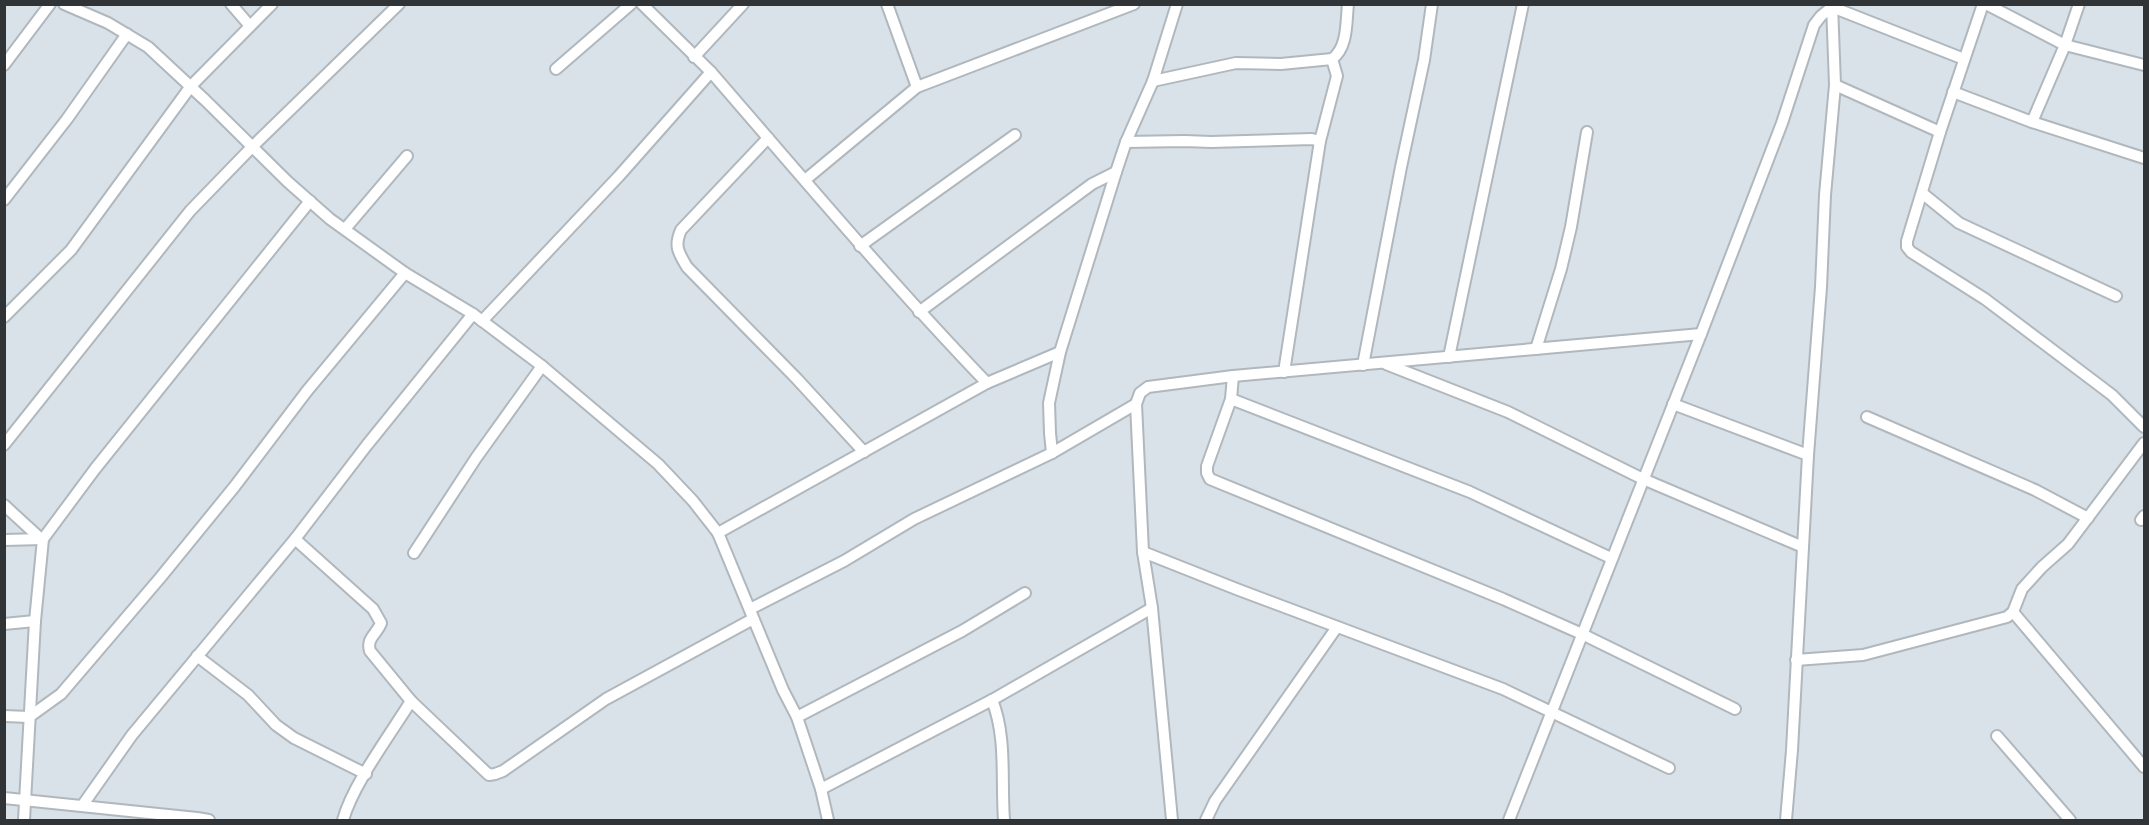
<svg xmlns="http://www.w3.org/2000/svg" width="2149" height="825" font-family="'Roboto Serif',serif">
<rect width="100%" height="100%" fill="#d9e2e8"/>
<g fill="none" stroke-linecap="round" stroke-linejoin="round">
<defs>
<g id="minor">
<path d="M64,4l44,19 40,24 57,53 83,82 42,37 75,54 68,41 69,52 116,98 35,37 25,32 65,157 14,27 24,72 7,31"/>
<path d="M231,4l19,22"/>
<path d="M887,4l30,83"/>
<path d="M1983,4l-43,128 -33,109v6l4,5 74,47 57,43 70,53 32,32"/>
<path d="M1986,4l79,41 79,20"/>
<path d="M694,57l49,-53"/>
<path d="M4,65l46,-61"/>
<path d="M556,69l75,-65"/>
<path d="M711,72c91,105 180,211 276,311"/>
<path d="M1153,81l83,-18 45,1 51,-5c16,-11 14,-37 16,-55"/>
<path d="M1835,85l105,47"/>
<path d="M1953,92l79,30 112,36"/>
<path d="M2032,122l33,-77 14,-41"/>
<path d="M768,138l-87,92c-7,16 -3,22 6,37l110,112 67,73"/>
<path d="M1126,142l59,-1 26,1 101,-3 8,2"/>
<path d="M805,180l112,-93 217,-83"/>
<path d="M1922,193l37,30 157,73"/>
<path d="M4,200l63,-81 60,-85"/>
<path d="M345,229l62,-73"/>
<path d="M860,246l155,-111"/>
<path d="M919,312l173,-128 24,-12"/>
<path d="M4,317l67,-67 120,-164 81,-82"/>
<path d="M482,321l137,-145 92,-104 -69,-68"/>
<path d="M1536,349l25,-80 10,-42 16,-95"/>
<path d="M1449,357l74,-353"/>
<path d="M1386,364l122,48 135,67 160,68"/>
<path d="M1363,365l38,-198 23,-107 8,-56"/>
<path d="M1284,372l36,-231 17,-65 -5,-17"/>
<path d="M1233,376l-2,23 -24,67v7l3,6 293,120 79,35 153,75"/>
<path d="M1231,399l239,93 141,66"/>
<path d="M1673,404l135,51"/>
<path d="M1867,417l168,73 53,28"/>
<path d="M4,445l186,-234 62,-64 147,-143"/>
<path d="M1052,453l-2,-20 -1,-30 11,-51 56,-180 10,-30 27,-61 24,-77"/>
<path d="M4,505l37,34"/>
<path d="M2141,520l3,-4"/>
<path d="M718,533l269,-150 73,-31"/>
<path d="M295,539l78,70 8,14c-4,11 -15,15 -11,28l41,50 78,74 6,-1 8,-3 103,-72 147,-80"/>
<path d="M4,540l39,-1"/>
<path d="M1143,552l96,38 264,99 166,79"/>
<path d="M414,553l62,-95 66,-92"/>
<path d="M750,609l94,-48 70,-42 138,-66 84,-49"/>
<path d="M2013,612l131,155"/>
<path d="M4,624l31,-3"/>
<path d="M197,656l51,39 28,30 18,13 72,36"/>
<path d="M1796,660l67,-5 144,-38 6,-5 9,-23 20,-22 26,-23 76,-101"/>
<path d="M992,700c15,37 9,81 12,120"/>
<path d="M4,716l25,1 32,-23 99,-116 75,-92 72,-95 98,-118"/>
<path d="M797,717l165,-86 63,-38"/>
<path d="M1997,736l73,84"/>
<path d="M821,789l171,-89 160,-92"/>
<path d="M4,798l193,20 12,2"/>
<path d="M82,806l50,-71 163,-196 72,-94 106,-131"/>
<path d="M24,820l11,-199 8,-82 52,-70 215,-268"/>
<path d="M343,820c10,-36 47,-85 68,-119"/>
<path d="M1172,820l-20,-212 -9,-56 -7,-148 4,-11 8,-6 85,-11 468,-42"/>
<path d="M1206,820l9,-19 122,-174"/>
<path d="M1509,820l192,-486 81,-211 32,-98 7,-9 11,-9 132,52"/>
<path d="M1786,820l6,-70 16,-295 13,-168 4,-92 10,-110 -3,-81"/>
</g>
</defs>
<use href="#minor" stroke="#b0b8be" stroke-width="14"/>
<use href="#minor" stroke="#fff" stroke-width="10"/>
</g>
<rect width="2149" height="825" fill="none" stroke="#313437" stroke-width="12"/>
</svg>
